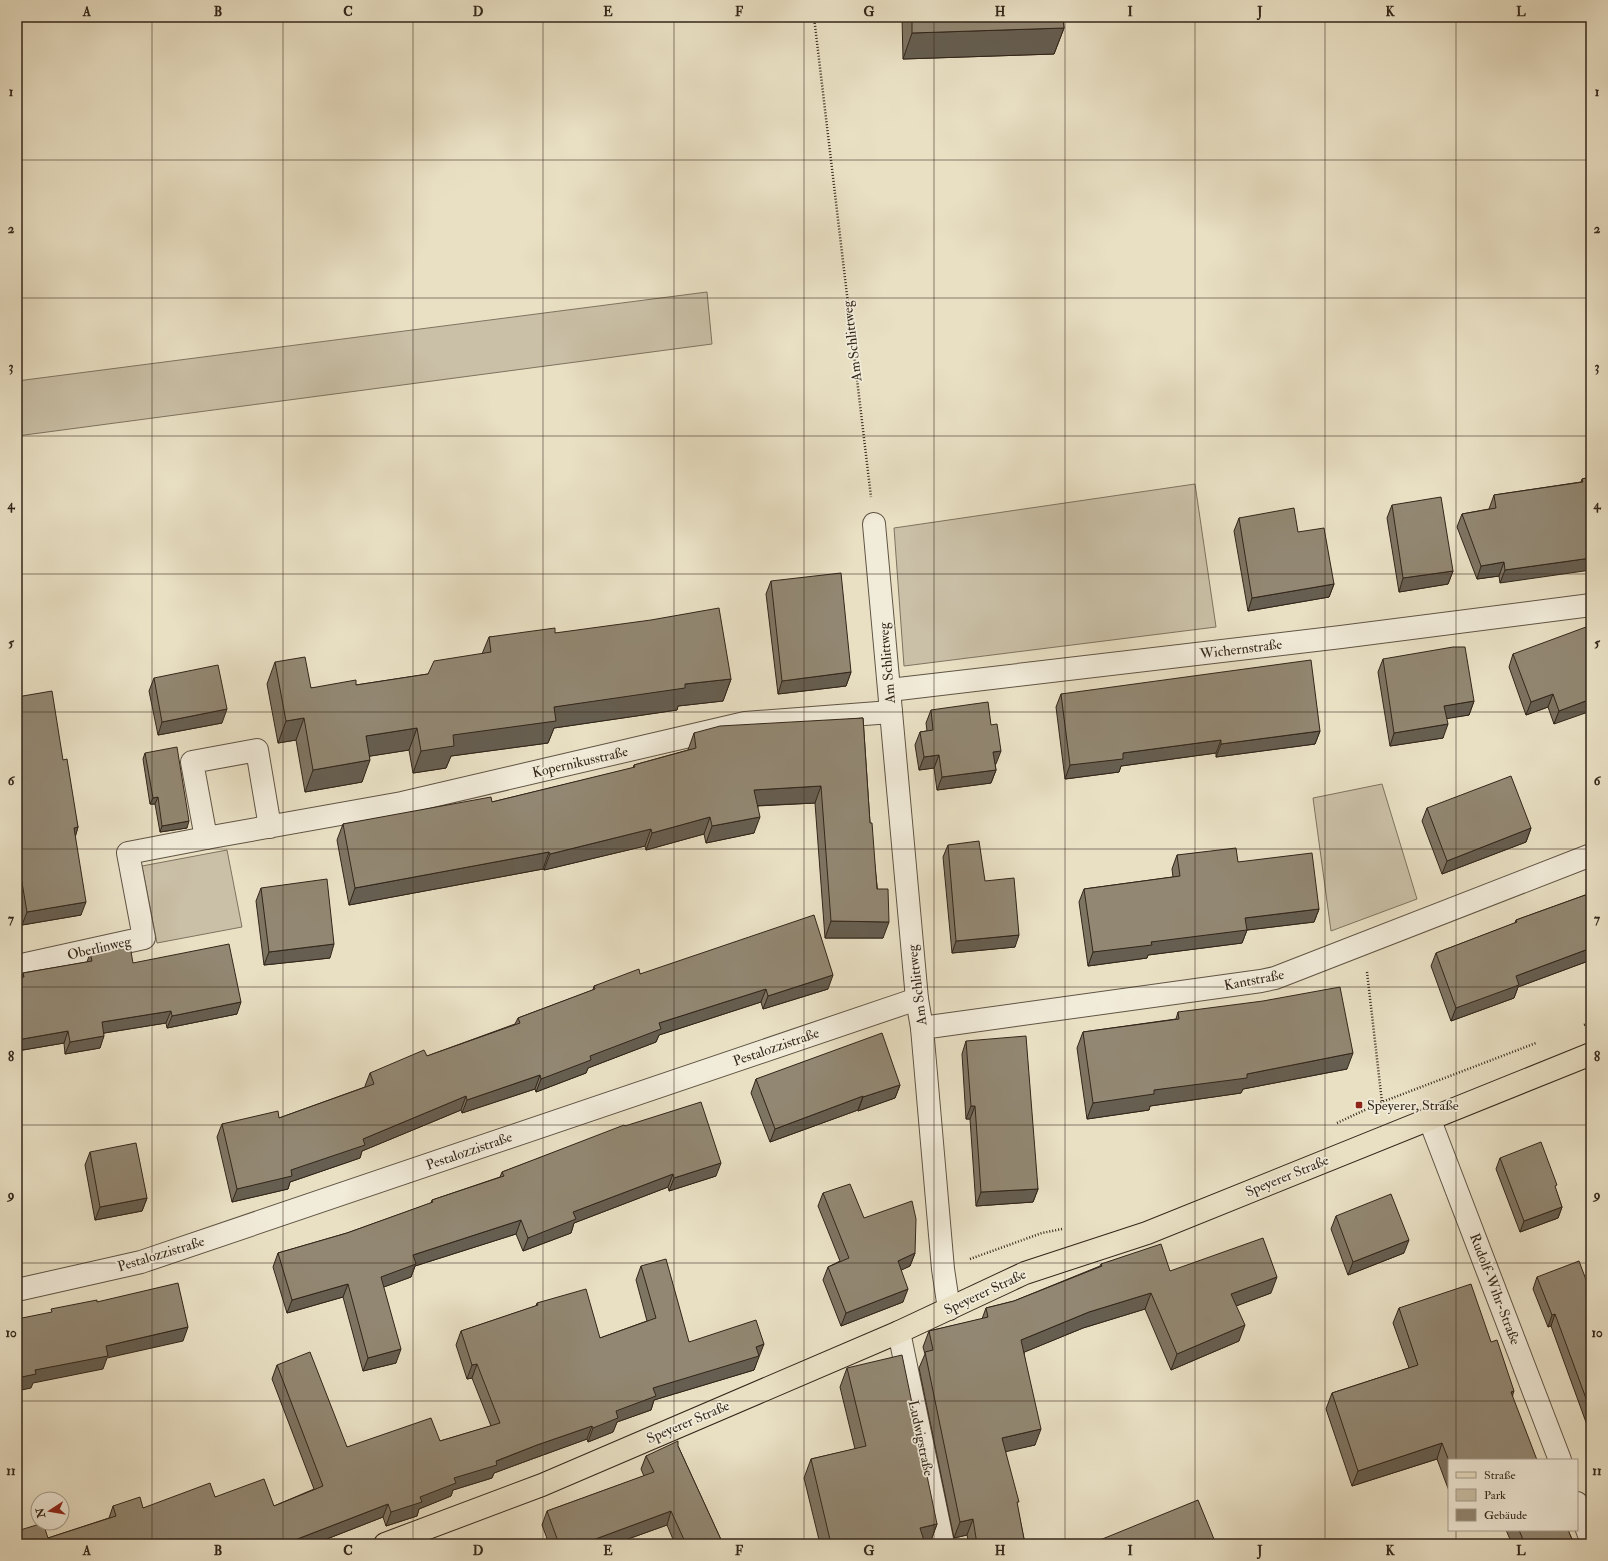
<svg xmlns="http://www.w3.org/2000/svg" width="1608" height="1561" font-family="'IM FELL Double Pica',serif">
<rect width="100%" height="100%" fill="#e9e0c4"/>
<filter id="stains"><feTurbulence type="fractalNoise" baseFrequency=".005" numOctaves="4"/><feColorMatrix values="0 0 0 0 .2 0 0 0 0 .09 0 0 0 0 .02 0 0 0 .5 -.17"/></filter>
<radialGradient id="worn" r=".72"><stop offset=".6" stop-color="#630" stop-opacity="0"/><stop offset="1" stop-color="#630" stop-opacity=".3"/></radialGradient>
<g fill="#cac0a7" stroke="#7e7360">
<path d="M707,292l5,52 -695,92v-55z"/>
<path d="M1195,484l21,143 -312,39 -10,-138z"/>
<path d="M1382,784l35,115 -86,32 -18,-133z"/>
<path d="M227,850l15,77 -85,16 -15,-77z"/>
</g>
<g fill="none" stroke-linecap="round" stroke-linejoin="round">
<defs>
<g id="minor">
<path d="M874,524l43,475 5,29 21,241 6,40"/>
<path d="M890,690l451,-53 250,-32"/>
<path d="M270,827l-13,-77 -65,12 14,76 196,-35 343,-80 146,-11"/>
<path d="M17,966l127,-28 -16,-85 78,-15"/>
<path d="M922,1028l339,-47 14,-3 316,-123"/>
<path d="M1429,1118l131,342"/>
<path d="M17,1290l124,-28 776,-263"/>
<path d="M899,1332l44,212"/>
<path d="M1577,1503l14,37"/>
</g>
<path id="major" d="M385,1544l157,-59 357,-153 126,-59 122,-40 444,-179"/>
</defs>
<use href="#minor" stroke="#605444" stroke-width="24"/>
<use href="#major" stroke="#33261a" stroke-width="24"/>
<g stroke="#33261a" stroke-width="2.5" stroke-dasharray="1 2" stroke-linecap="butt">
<path d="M814,17l57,480"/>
<path d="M1367,972l15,130"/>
<path d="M1584,1025l7,-3"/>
<path d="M1337,1123l45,-21 154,-59"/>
<path d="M970,1259l72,-26 20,-4"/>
</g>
<use href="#minor" stroke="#f1ebd9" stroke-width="22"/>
<use href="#major" stroke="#e9e0c4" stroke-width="22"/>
</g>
<g fill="#7e7462" stroke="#33261a">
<path d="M902,17h161l1,11 -10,26 -151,5z"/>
<path d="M1591,477l-91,106 -1,-7 -22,3 -20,-52 5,-13 27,-5 5,-14 87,-13 1,-3z"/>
<path d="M1392,505l61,66 -5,13 -49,8 -12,-74z"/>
<path d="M1239,518l59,14 36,52 -5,13 -81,14 -14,-80z"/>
<path d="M771,581l80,91 -5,14 -68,8 -12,-100z"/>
<path d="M555,633l176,46 -8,22 -45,5 -1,4 -123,18 -6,15 -97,13 -5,12 -33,5 -4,-23 -39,6 -8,26 -57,10 -9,-52 -18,3 -11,-59 8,-22 36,26 45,-3 72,-11 54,-20 7,-17z"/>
<path d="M1591,641l-37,83 -6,-17 -22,8 -17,-48 4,-13z"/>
<path d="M1383,659l91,42 -5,14 -23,3 -3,20 -53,8 -12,-74z"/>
<path d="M154,678l68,45 -64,12 -9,-44z"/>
<path d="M1061,694l259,37 -5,13 -99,13v-4l-95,13 -2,6 -54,7 -9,-72z"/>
<path d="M17,697l46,63 15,67 -3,10 6,78 -59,10 -5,-29z"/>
<path d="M931,710l65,54h-1l1,6 -5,13 -54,7 -3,-22 -15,2 -4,-25 5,-13 7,-1 -1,-8z"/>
<path d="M863,718l7,105 13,115h-58l-10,-135 -57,3 -4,27 -48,10 -2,-9 -58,16 -1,-4 -101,24 -1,-1 -194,36 -12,-65 6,-16 149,-22 141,-34 1,-3 54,-15 6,-17z"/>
<path d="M145,753l42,75 -27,4 -5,-28h-5l-7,-45z"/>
<path d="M1427,808l104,20 -5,14 -84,32 -20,-53z"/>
<path d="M948,845l37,36 30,66 -63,6 -9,-96z"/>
<path d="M1177,855l61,7 81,47 -5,13 -67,8 -5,13 -94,12 -1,3 -59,8 -9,-64 5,-13 89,-12 -1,-8z"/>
<path d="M261,888l69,70 -66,7 -8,-64z"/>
<path d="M1591,893v67l-73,27 -4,11 -63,23 -20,-55 5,-13 79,-30 1,-3z"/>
<path d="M90,953l43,10 104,51 -70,14 -1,-5 -62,10 -4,15 -35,6 -1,-11 -47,8v-73l4,-1 2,-4 64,-11z"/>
<path d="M640,974l188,15 -65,20 -2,-7 -102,33 -3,7 -68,26 -2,5 -50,19 -1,-3 -73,24 -1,-3 -99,41 -2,7 -70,24 -2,7 -56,13 -15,-65 5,-13 57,-6 86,-31v-1l5,-13 57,-17 88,-32 3,-6 75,-28 1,-4z"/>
<path d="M1178,1012l169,57 -104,20 -2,4 -91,13 -1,4 -62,9 -10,-71 6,-16 93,-13z"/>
<path d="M966,1041l72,148 -5,13 -57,4 -6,-87h-4l-4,-65z"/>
<path d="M756,1079l144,6 -5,13 -37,13v-1l-88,32 -19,-49z"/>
<path d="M1591,1125v17l-3,-9z"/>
<path d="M625,1126l91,50 -47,15 -1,-4 -94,36 -3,10 -48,18 -7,-17 -101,32 -4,11 -28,10 13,76 -33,8 -20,-74 -56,16 -14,-46 5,-14 69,-20 84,-30 1,-3 68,-23 2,-5z"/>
<path d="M90,1152l57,46 -5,13 -47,9 -10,-55z"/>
<path d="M1500,1158l56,32 6,17 -4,11 -38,14 -24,-63z"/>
<path d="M823,1193l41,25 51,35 -5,13 -9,4 2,32 -62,24 -18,-46 5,-13 12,-6 -22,-55z"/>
<path d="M1336,1216l68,37 -56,22 -17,-46z"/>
<path d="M1101,1264l69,7 101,22 -35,13 3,35 -68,29 -26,-61 -62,19 -59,24 11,93 -30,6 12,54 8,39h-56l-2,-9 -13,3 -35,-170 6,-14 -2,-7 6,-16 53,-12 4,-11 28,-7 86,-35z"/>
<path d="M641,1266l48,76 70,16h-1l-4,12 -100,30 -3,10 -34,12 -4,10 -25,10 -1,-3 -55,20 -38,14 -2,5 -39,12 -2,6 -32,13 -2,7 -31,10 -3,-9 -69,27h-297l31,-6 61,-20 4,-12 30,2 72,-11 59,9 40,-17 -42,-110 5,-14 70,82 93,-6 51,-15 -19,-48 -5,1 -11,-34 5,-14 75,-25 1,-3 63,35 47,-17 -11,-41z"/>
<path d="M1537,1277l54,16v143l-40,-110 -3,1 -15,-38z"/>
<path d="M1399,1308l92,34 22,54 -64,64v31l-12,-32 -85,27 -26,-77 6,-16 77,-25 -16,-45z"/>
<path d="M847,1368l90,156 -7,19 -3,1h-107l-16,-66 7,-19 44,-10 -15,-62z"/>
<path d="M678,1446l45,98h-48l-8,-19 -53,19h-65l-7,-19 5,-14 97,-35 -3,-7 5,-13z"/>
<path d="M1506,1530h62l6,14h-62z"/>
</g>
<g fill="#665e50" stroke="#33261a">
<path d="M1064,28l-10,26 -151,5 9,-26z"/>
<path d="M1591,558v12l-91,13 5,-13z"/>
<path d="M1504,562l-5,14 -22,3 4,-13z"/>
<path d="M1453,571l-5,13 -49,8 4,-14z"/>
<path d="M1334,584l-5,13 -81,14 4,-13z"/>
<path d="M851,672l-5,14 -68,8 4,-13z"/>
<path d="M731,679l-8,22 -45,5 -1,4 -123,18 -6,15 -97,13 -5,12 -33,5 8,-22 32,-16 101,-28 131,-23z"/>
<path d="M1553,694l-5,13 -22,8 5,-13z"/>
<path d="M1591,699v12l-37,13 5,-13z"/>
<path d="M1474,701l-5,14 -30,5 5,-14z"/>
<path d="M227,709l-5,14 -64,12 4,-13z"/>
<path d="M304,718l-8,22 -18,3 8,-22z"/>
<path d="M1448,724l-5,14 -53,8 4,-13z"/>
<path d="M417,728l-8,22 -51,8 8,-22z"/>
<path d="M1320,731l-5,13 -99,13 5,-13z"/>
<path d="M1221,740l-5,13 -95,13 -2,6 -54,7 5,-14 53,-12z"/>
<path d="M1001,751l-5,13 -8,1 5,-13z"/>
<path d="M939,755l-5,13 -15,2 5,-13z"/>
<path d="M370,760l-8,22 -57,10 8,-22z"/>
<path d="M996,770l-5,13 -54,7 5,-13z"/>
<path d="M821,786l-6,17 -67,3 6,-16z"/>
<path d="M158,797l-3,7h-5l3,-6z"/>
<path d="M710,817l-6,17 -58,16 6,-17z"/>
<path d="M760,817l-6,16 -48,10 6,-17z"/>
<path d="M189,821l-2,7 -27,4 2,-6z"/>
<path d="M78,827l-4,14v-13z"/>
<path d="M1531,828l-5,14 -84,32 5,-13z"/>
<path d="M651,829l-6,17 -101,24 6,-16z"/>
<path d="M549,852l-6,17 -194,36 6,-17z"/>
<path d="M86,902l-5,13 -59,10 5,-13z"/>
<path d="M1319,909l-5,13 -67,8 -5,13 -94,12 -1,3 -59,8 5,-14 58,-10 94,-24z"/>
<path d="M831,921l58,1 -6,16h-58z"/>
<path d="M1019,935l-4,12 -63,6 4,-12z"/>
<path d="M334,944l-4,14 -66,7 5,-13z"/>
<path d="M1591,948v12l-73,27 -4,11 -63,23 5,-13 60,-32z"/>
<path d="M833,975l-5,14 -65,20 5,-13z"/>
<path d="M766,989l-5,13 -102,33 -3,7 -68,26 -2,5 -50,19 5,-13 118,-56z"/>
<path d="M241,1002l-4,12 -70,14 5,-12z"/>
<path d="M171,1011l-5,12 -68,11 4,-12z"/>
<path d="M68,1031l-4,12 -47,8v-11z"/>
<path d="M104,1036l-4,12 -35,6 5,-12z"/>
<path d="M1353,1053l-6,16 -104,20 -2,4 -91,13 -1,4 -62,9 6,-16 61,-13 93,-16z"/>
<path d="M540,1075l-5,14 -73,24 5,-13z"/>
<path d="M900,1085l-5,13 -37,13 5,-14z"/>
<path d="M466,1096l-5,14 -99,41 -2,7 -70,24 -2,7 -56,13 5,-13 54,-19 72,-31z"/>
<path d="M863,1096l-5,14 -88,32 5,-13z"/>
<path d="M971,1106h4l-5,13h-4z"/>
<path d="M721,1163l-5,13 -47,15 5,-13z"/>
<path d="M673,1174l-5,13 -94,36 -3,10 -48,18 5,-13 45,-26z"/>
<path d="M1038,1189l-5,13 -57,4 5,-14z"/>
<path d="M147,1198l-5,13 -47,9 5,-13z"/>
<path d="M1562,1207l-4,11 -38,14 4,-11z"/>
<path d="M521,1220l-5,14 -101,32 -4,11 -35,13 5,-13 32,-22z"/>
<path d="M1409,1240l-5,13 -56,22 5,-13z"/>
<path d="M915,1253l-5,13 -17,8 5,-13z"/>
<path d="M1277,1277l-6,16 -46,17 6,-16z"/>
<path d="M348,1284l-5,13 -56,16 5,-13z"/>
<path d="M908,1289l-5,13 -62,24 5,-13z"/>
<path d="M1151,1293l-6,16 -62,19 -68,28 6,-16 68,-28z"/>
<path d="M1555,1314l-4,12 -3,1 4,-12z"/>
<path d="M1245,1325l-6,16 -68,29 6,-16z"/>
<path d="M188,1327l-5,14 -76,17 -4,11 -70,14 -2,5 -14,3v-13l18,-8 71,-24z"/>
<path d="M764,1344l-10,26 -100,30 -3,10 -34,12 -4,10 -25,10 5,-14 23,-17 37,-23z"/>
<path d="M401,1349l-5,14 -33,8 5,-13z"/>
<path d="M477,1364l-5,14 -5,1 5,-14z"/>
<path d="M1514,1391l-5,15 2,-14z"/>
<path d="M592,1426l-5,13 -55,20 -38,14 -2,5 -39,12 -2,6 -32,13 -2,7 -31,10 5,-14 29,-15 34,-19 83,-33z"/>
<path d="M1041,1429l-6,16 -39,9 6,-16z"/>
<path d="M1442,1443l-5,16 -85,27 6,-15z"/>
<path d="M388,1504l-5,13 -69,27h-27v-1z"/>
<path d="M671,1511l-4,14 -53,19h-32z"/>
<path d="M973,1519l-6,16 -13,3 6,-16z"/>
<path d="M937,1524l-7,19 -3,1h-13l6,-16z"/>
</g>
<g fill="#928772" stroke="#33261a">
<path d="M912,17h151l1,11 -152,5z"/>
<path d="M1591,477v81l-86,12 -1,-8 -23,4 -19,-52 34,-6 -2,-13 89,-13 -1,-3z"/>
<path d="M1441,497l12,74 -50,7 -11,-73z"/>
<path d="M1294,508l4,24 26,-4 10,56 -82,14 -13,-80z"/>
<path d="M841,573l10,99 -69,9 -11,-100z"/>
<path d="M719,608l12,71 -46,5v4l-131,19 2,14 -103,14 1,11 -33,5 -4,-23 -51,8 4,24 -57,10 -9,-52 -18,3 -11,-59 30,-5 6,31 45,-8v5l72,-11 6,-13 57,-9 -2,-15 66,-9v5l96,-13z"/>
<path d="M1586,627l5,14v58l-32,12 -6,-17 -22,8 -18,-48z"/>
<path d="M1453,647h12l9,54 -30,5 4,18 -54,9 -11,-74z"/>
<path d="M1311,660l9,71 -99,13v-4l-98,13v6l-53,6 -9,-71z"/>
<path d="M218,665l9,44 -65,13 -8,-44z"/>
<path d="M52,691l11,69 4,-1 11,68 -4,1 12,74 -59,10 -10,-59v-16h2l-2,-11v-129z"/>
<path d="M988,702l3,23 6,-1 4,27 -8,1 3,18 -54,7 -3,-22 -15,2 -4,-25 13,-2 -2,-20z"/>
<path d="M863,718l7,105h2l5,66h11l1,33 -58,-1 -10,-135 -67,4 6,27 -48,9 -2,-9 -58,16 -1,-4 -101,25 -1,-2 -194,36 -12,-64 148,-27 1,5 143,-35 -1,-2 62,-17 -2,-15 26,-7z"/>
<path d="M177,747l12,74 -27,5 -4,-29 -5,1 -8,-45z"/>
<path d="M1511,776l20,52 -84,33 -20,-53z"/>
<path d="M979,841l6,40 29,-3 5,57 -63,6 -8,-96z"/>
<path d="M1236,848l2,14 74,-9 7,56 -74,9 2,12 -96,12 1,3 -59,7 -9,-63 96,-13 -3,-21z"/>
<path d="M327,879l7,65 -65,8 -8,-64z"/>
<path d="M1591,893v55l-75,28 3,9 -63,23 -20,-55 81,-31 -1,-2z"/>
<path d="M814,915l19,60 -65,21 -2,-7 -107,34 2,6 -71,27 1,4 -50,19 -1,-4 -73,25 -1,-4 -103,43 2,6 -74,25 1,6 -55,13 -15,-65 56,-13 1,7 95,-34 -4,-11 54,-23 3,6 93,-33 -2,-5 77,-29 -1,-3 45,-17 1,5z"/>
<path d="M229,944l12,58 -69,14 -1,-5 -69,11 2,14 -34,6 -2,-11 -51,9v-62l7,-1 -1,-4 69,-12 -2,-8 40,-7 3,17z"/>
<path d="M1340,987l13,66 -106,21v4l-93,12v4l-61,9 -10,-71 96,-13 -1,-7 85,-11z"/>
<path d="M882,1033l18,52 -37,12v-1l-88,33 -19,-50z"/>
<path d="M1026,1036l12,153 -57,3 -6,-86h-4l-5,-65z"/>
<path d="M701,1102l20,61 -47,15 -1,-4 -100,38 3,7 -48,19 -7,-18 -108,35 3,9 -35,13 20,72 -33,9 -20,-74 -56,16 -14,-47 69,-20 86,-31 -1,-2 72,-24 -2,-4 122,-47 1,1z"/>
<path d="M1541,1142l16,43 -2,1 7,21 -38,14 -24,-63z"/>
<path d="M136,1143l11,55 -47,9 -10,-55z"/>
<path d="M850,1184l14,34 48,-17 4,18 -1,34 -17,8 10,28 -62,24 -18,-46 21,-9 -26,-65z"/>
<path d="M1391,1194l18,46 -56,22 -17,-46z"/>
<path d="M1263,1238l14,39 -46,17 14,31 -68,29 -26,-61 -62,19 -68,28 20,89 -39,9 17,64h-2l8,42h-48l-4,-25 -13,3 -35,-170 8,-2 -4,-19 59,-14 -2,-9 28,-7 88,-35 -1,-2 60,-20 9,27z"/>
<path d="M666,1259l23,83 67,-22 8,24 -8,3 3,9 -106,32 3,8 -40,15 2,7 -25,10 -1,-2 -55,19 -41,16 1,4 -43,13 2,5 -36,14 2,5 -31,10 -3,-8 -101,39v1h-270v-13l26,-8 5,15 68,-22 -3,-10 27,-9 3,11 67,-25 5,14 49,-18 10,27 49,-20 -46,-121 33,-13 37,95 84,-29 9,23 60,-18 -23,-59 -5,1 -11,-34 77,-26 -1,-2 49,-14 14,49 56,-20 -15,-52z"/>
<path d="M1579,1261l12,32v119l-36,-98 -3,1 -15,-38z"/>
<path d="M178,1283l10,44 -82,19 2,10 -73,14 1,4 -19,4v-59l35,-7 -1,-3 46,-9v2z"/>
<path d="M1471,1284l20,58 6,-2 17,51 -3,1 26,68h-88v1l-7,-18 -84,28 -26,-78 86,-28 -19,-57z"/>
<path d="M902,1355l35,169 -17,4 5,16h-94l-20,-85 55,-13 -19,-78z"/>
<path d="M678,1441v5l45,98h-37l-15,-33 -89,33h-23l-12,-33 107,-39 -8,-16z"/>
<path d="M1198,1500l18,44h-120l-1,-2z"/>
<path d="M1519,1530h49l6,14h-41l-1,-1 -3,1h-4z"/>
</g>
<path fill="none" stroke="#33261a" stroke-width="1" stroke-opacity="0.55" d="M152,17v1527M283,17v1527M413,17v1527M543,17v1527M674,17v1527M804,17v1527M934,17v1527M1065,17v1527M1195,17v1527M1325,17v1527M1456,17v1443M17,160h1574M17,298h1574M17,436h1574M17,574h1574M17,712h1574M17,849h1574M17,987h1574M17,1125h1574M17,1263h1574M17,1401h1574M1456,1530v14"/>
<rect fill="#8f2418" stroke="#f1ebd9" stroke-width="1.5" x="1355" y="1101" width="8" height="8" rx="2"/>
<g text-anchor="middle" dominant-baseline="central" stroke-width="3.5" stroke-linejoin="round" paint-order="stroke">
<g font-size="14" fill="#33261a" stroke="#f1ebd9">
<text transform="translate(852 341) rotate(-97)">Am Schlittweg</text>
<text transform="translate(1241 649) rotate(-7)">Wichernstraße</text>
<text transform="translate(887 663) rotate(-95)">Am Schlittweg</text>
<text transform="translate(580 762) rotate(-13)">Kopernikusstraße</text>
<text transform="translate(99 948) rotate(-13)">Oberlinweg</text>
<text transform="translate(1254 980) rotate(-11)">Kantstraße</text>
<text transform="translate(917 985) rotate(-97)">Am Schlittweg</text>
<text transform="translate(776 1047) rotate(-19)">Pestalozzistraße</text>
<text transform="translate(469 1151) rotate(-19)">Pestalozzistraße</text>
<text transform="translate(1287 1176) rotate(-22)">Speyerer Straße</text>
<text transform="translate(161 1254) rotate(-17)">Pestalozzistraße</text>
<text transform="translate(1495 1289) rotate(69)">Rudolf-Wihr-Straße</text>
<text transform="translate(985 1292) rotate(-25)">Speyerer Straße</text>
<text transform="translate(688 1422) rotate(-23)">Speyerer Straße</text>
<text transform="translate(921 1438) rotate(78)">Ludwigstraße</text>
</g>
<g font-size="14" fill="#33261a" stroke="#f1ebd9" text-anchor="start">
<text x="1367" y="1105">Speyerer, Straße</text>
</g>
</g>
<rect width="1608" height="1561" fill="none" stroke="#e9e0c4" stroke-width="44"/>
<rect x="1448" y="1459" width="130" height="72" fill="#f1ebd9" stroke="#a59c8d"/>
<rect x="1456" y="1472" width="20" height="6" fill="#e9e0c4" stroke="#a59c8d"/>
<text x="1484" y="1479" font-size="12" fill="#33261a">Straße</text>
<rect x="1456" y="1489" width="20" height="12" fill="#cac0a7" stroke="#a59c8d"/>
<text x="1484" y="1499" font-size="12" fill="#33261a">Park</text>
<rect x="1456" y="1509" width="20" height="12" fill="#928772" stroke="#a59c8d"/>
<text x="1484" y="1519" font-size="12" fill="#33261a">Gebäude</text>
<g transform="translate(50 1511) rotate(258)"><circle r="19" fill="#f1ebd9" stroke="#a59c8d"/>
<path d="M0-3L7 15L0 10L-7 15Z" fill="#8f2418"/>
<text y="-6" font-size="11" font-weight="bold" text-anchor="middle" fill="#33261a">N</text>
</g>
<rect x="22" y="22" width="1564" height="1517" fill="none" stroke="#33261a" stroke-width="1.5"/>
<g font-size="13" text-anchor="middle" font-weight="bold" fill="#33261a">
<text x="87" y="16">A</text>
<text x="218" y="16">B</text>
<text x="348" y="16">C</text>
<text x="478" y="16">D</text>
<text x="608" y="16">E</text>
<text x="739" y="16">F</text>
<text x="869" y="16">G</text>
<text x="1000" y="16">H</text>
<text x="1130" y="16">I</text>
<text x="1260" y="16">J</text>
<text x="1390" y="16">K</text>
<text x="1521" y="16">L</text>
<text x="11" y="96">1</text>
<text x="1597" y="96">1</text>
<text x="11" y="233">2</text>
<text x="1597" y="233">2</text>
<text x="11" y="371">3</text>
<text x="1597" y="371">3</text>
<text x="11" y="509">4</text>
<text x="1597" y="509">4</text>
<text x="11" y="647">5</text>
<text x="1597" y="647">5</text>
<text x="11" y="785">6</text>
<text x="1597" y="785">6</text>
<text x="11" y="923">7</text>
<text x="1597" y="923">7</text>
<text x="11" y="1061">8</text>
<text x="1597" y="1061">8</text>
<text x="11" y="1199">9</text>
<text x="1597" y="1199">9</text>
<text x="11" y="1337">10</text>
<text x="1597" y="1337">10</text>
<text x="11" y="1475">11</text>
<text x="1597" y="1475">11</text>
<text x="87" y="1555">A</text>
<text x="218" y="1555">B</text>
<text x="348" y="1555">C</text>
<text x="478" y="1555">D</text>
<text x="608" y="1555">E</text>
<text x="739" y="1555">F</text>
<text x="869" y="1555">G</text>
<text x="1000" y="1555">H</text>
<text x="1130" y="1555">I</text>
<text x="1260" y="1555">J</text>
<text x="1390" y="1555">K</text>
<text x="1521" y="1555">L</text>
</g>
<rect width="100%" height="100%" filter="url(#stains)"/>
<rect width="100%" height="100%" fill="url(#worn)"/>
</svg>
